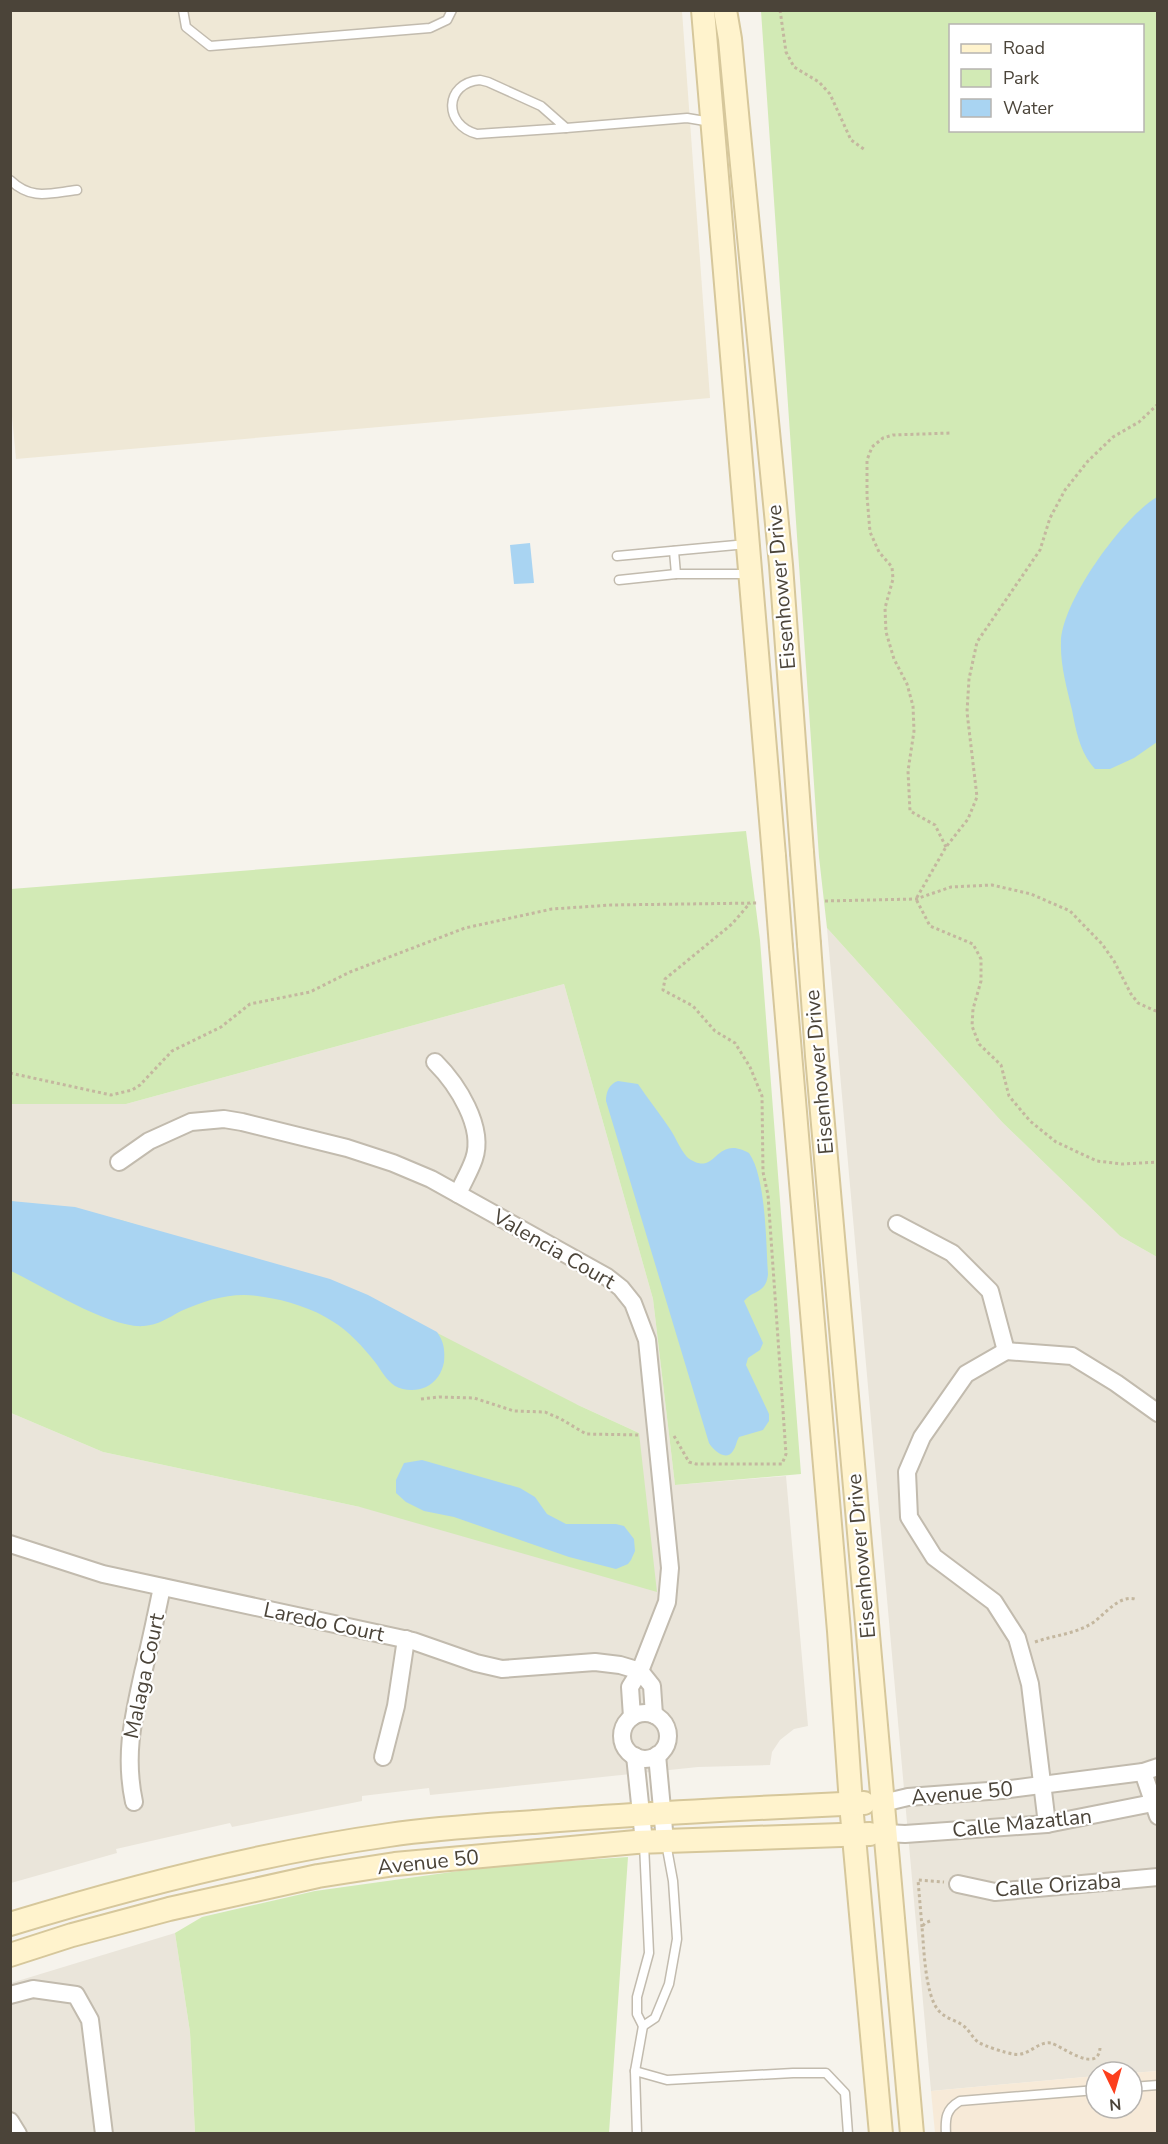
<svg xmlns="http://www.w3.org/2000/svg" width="1168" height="2144" font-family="'Nunito Sans',sans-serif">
<rect width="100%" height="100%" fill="#f6f3ec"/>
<g fill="#eae5da">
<path d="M827,928l176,195 117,113 37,21v814l-25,2 -36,-1v4l-165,15z"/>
<path d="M564,984l89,315 22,186 111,-9 22,250 -14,3 -14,11 -8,12 -2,13 -72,2 -268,28 -1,-7 -67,8v5l-130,26 -2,-4 -114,26 1,4 -106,30v-470l92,39 257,55 279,-74 -61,-28 -567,-204v-97h115z"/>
<path d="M175,1933l15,99 5,101 -184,1v-151z"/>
</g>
<path fill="#f7ead8" d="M1157,2071v62h-222l-4,-42 165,-15v32h36v-35z"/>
<path fill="#efe8d6" d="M10,11h672l28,387 -694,61 -6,-64z"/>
<g fill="#d2eab5" fill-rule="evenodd">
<path d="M761,11h396v1246l-37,-21 -117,-113 -176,-195 -8,-71zM950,26h192v104h-192z"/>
<path d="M746,831l14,109 41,534 -126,11 -22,-186 -89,-315 -438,120h-115v-215z"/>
<path d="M10,1201l111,19 250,79 207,106 61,28 18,159 -297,-85 -257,-55 -92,-39z"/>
<path d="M628,1857l-19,276h-414l-5,-101 -15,-99 27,-16 113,-26 180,-25z"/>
</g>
<g fill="#a9d4f2">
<path d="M1157,497v245l-23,16 -24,11h-15c-15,-16 -19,-38 -23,-59 -5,-21 -12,-46 -11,-68 1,-41 62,-125 96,-145z"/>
<path d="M530,543l4,40 -20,1 -4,-39z"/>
<path d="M618,1081l20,3c10,15 22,30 32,45 6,9 10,20 17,28 2,2 6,4 8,5 22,9 22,-27 54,-9 17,24 17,90 19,121 -2,20 -14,15 -24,27l19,42 -3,7 -12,8 -2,7 23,49v7l-6,9 -24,7c-3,5 -3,10 -6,14 -7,11 -20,-1 -24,-8l-103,-342c0,-9 3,-17 12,-20z"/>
<path d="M11,1201l64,6 255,72 38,16 69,37c7,10 8,18 7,30 -2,11 -8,20 -18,25 -9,4 -22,4 -31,-1 -9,-6 -14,-16 -20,-24 -12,-15 -26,-31 -43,-41 -18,-12 -46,-21 -68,-24 -29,-6 -56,2 -83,14 -13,7 -23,14 -37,15 -34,3 -101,-40 -133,-55z"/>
<path d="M422,1460l98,28 15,9 12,17 19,10h50l8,2 10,13 1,12 -4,9 -3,4 -12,5 -47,-12 -115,-40 -30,-6 -18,-9 -10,-9v-13l8,-17z"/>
</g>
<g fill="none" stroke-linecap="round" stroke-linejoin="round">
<defs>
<g id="lane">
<path d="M183,10l3,17 24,19 220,-18 17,-8 5,-10"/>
<path d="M480,80l8,2 53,24 25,22 -89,6c-34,-9 -33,-51 3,-54z"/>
<path d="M566,128l121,-10 24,4"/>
<path d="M10,180c22,21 40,13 67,10"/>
<path d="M674,551l2,23"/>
<path d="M617,556l130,-12"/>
<path d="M619,580l57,-6h72"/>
<path d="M643,2026l12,-8 14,-34 8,-45 -4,-58 -7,-38"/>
<path d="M635,2071l32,9 126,-7h33l19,20 3,41"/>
<path d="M1132,2087l26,-2"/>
<path d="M637,2134l-2,-63 8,-45 -6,-12v-17l12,-44 -5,-109"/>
<path d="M946,2134c-1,-16 0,-25 14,-33l136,-11"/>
</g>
<g id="street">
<path d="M435,1062c22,22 50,65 39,97 -4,12 -11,23 -16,35"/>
<path d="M119,1162l30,-21 42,-19 33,-3 18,3 105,26 46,15 38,16 176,98 14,11 12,15 14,37 23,228 -3,34 -27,69 -10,16 2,30"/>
<path d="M897,1224l55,29 38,38 16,60"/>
<path d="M1006,1351l-40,23 -44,63 -15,35 2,45 25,40 60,45 23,36 13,46 17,140"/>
<path d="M1006,1351l66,5 44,27 42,30"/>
<path d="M10,1544l93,30 310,67 63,22 26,6 93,-7 25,3 20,6"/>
<path d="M640,1671l12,15 2,29"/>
<circle cx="645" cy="1736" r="23"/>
<path d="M657,1755l8,86"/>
<path d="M635,1756l9,86"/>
<path d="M383,1757l13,-51 10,-67"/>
<path d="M1143,1772l15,44"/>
<path d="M134,1802c-10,-47 -1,-83 9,-129 7,-28 13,-57 19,-86"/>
<path d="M883,1803l25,-6 94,-7 141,-18 15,-5"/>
<path d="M885,1833l20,1 142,-10 111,-22"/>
<path d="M958,1884l37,8 163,-15"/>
<path d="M10,1995l23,-6 43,6 14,25 14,114"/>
<path d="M10,2121l8,13"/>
</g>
<g id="secondary">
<path d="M703,10l71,846"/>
<path d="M725,10l5,29 8,85 43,441 21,287"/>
<path d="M809,944l8,112 95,1078"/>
<path d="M781,947l58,684 12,173 30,330"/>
<path d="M10,1924c124,-38 251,-71 379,-89 48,-7 97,-10 145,-13 110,-9 220,-14 330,-19"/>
<path d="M10,1955l62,-20 97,-26 149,-33 77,-12 241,-22 234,-8"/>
</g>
</defs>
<use href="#lane" stroke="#c2bbae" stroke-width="11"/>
<use href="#street" stroke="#c2bbae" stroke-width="20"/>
<use href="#secondary" stroke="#d6c79b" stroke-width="26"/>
<g stroke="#c4b79f" stroke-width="3" stroke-dasharray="3 3" stroke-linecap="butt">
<path d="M780,10l6,42 8,15 25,15 11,12 21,46 14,10"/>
<path d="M1158,404l-19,18 -26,15 -25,24 -23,29 -15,28 -10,32 -63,92 -8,37 -2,33 10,85 -9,22 -22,28 -30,52 14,27 43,18 8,15v22l-8,28 -1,17 7,18 22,21 8,31 21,25 26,21 41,19 25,3 36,-2"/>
<path d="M946,847l-11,-22 -25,-14 -2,-40 6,-40 -1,-25 -6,-22 -13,-25 -8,-27 -1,-24 8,-29 -1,-12 -13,-15 -9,-20 -3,-36v-36l5,-13 11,-9 10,-3 58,-2"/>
<path d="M825,901l91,-2 35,-12 41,-2 39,9 39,17 32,33 12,17 17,33 7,9 20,9"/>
<path d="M10,1073l101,22 21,-5 8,-5 32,-34 49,-24 29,-23 60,-12 40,-20 115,-44 87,-19 59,-4 148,-2"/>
<path d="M421,1399l18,-2 35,1 40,13 31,1 16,7 25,15 55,1"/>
<path d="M674,1436l15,26 7,2h86l4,-10 -18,-259 -5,-23 -1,-76 -12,-29 -15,-24 -20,-12 -22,-25 -30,-16 2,-11 67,-55 18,-21"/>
<path d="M1035,1642c20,-7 41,-8 59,-20 11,-8 25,-27 41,-23"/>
<path d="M930,1921l-5,2 -3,4c2,21 3,69 17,84 8,9 19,9 27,17 4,4 7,10 12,14 6,4 28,11 35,12 16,3 24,-13 38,-11 9,2 47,32 49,5"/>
<path d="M922,1927l-4,-47 26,2"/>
</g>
<use href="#lane" stroke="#fff" stroke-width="8"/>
<use href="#street" stroke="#fff" stroke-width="16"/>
<use href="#secondary" stroke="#fff3cd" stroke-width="22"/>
<defs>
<g id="secondary-bridge">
<path d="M802,852l7,92"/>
<path d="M774,856l7,91"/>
</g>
</defs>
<use href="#secondary-bridge" stroke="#d6c79b" stroke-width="26" stroke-linecap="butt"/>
<use href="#secondary-bridge" stroke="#fff3cd" stroke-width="22"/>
</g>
<g text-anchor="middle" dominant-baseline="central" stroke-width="4.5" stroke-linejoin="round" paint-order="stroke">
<g font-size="21" fill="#4b4439" stroke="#fff">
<text transform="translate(781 587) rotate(-95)">Eisenhower Drive</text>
<text transform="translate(819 1072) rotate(-95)">Eisenhower Drive</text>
<text transform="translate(554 1249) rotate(30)">Valencia Court</text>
<text transform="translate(861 1556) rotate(-95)">Eisenhower Drive</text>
<text transform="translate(324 1622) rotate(12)">Laredo Court</text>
<text transform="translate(144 1676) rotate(-78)">Malaga Court</text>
<text transform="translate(962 1793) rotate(-5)">Avenue 50</text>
<text transform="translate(1022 1823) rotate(-6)">Calle Mazatlan</text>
<text transform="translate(428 1862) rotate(-6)">Avenue 50</text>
<text transform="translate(1058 1885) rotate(-4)">Calle Orizaba</text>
</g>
</g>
<rect width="1168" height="2144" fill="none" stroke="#4b4439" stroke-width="24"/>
<rect x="949" y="24" width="195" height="108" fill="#ffffff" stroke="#b7b4b0" stroke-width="1.5"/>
<rect x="961" y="44" width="30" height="9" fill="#fff3cd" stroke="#b7b4b0" stroke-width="1.5"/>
<text x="1003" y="54" font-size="18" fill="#4b4439">Road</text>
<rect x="961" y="69" width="30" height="18" fill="#d2eab5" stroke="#b7b4b0" stroke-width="1.5"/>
<text x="1003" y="84" font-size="18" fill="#4b4439">Park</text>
<rect x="961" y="99" width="30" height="18" fill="#a9d4f2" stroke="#b7b4b0" stroke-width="1.5"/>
<text x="1003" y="114" font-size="18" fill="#4b4439">Water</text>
<g transform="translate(1114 2090) rotate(175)"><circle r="28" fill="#ffffff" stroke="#b7b4b0" stroke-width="1.5"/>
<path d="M0-4.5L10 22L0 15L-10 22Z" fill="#fc3f1d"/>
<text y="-9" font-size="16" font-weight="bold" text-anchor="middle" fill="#4b4439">N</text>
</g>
</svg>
